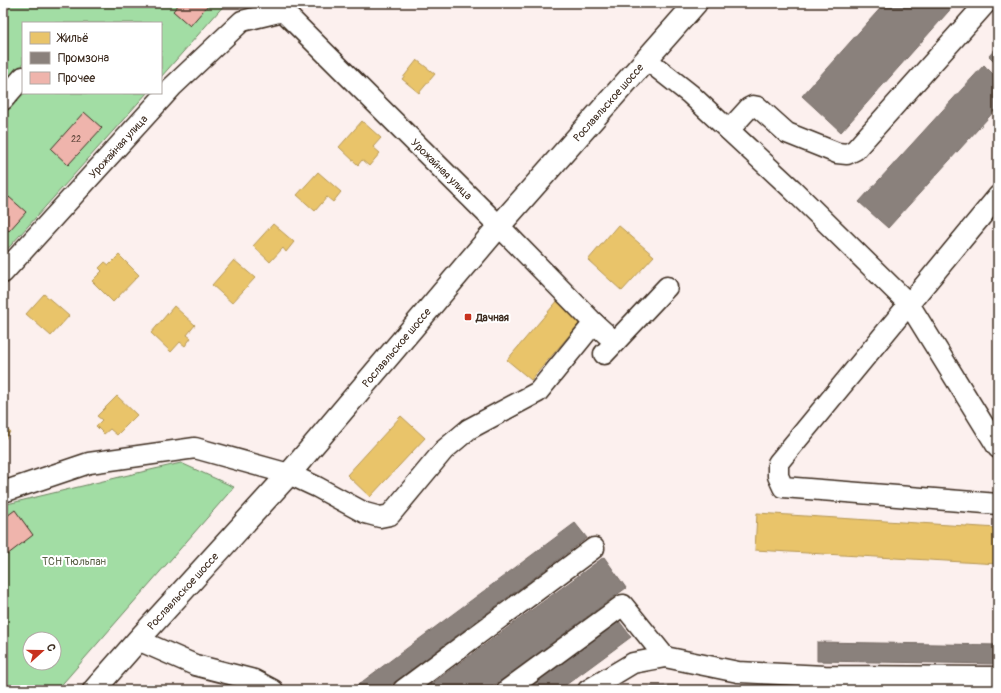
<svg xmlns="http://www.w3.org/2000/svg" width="1001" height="693" font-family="Pangolin,sans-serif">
<rect width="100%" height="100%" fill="#fcf0ee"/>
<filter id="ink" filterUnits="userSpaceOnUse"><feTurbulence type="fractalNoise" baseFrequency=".025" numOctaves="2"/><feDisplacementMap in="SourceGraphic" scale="8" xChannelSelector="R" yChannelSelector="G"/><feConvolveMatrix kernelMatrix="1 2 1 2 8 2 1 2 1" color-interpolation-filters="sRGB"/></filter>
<g filter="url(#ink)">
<g fill="#a2dda4" stroke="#6e8461" fill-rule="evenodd">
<path d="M3,3h223l-65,74v-54h-138v70h124l-144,161z"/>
<path d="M181,463l53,24 -177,203h-54v-185l121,-29zM30,639h24v24h-24z"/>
</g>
<g fill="#e9c46a" stroke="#b59653">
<path d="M417,60l18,14 -16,19 -17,-14z"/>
<path d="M362,121l19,17 -8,9 7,6 -11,13 -7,-6 -4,5 -19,-18z"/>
<path d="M318,172l23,20 -8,10 -6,-5 -12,14 -18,-16z"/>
<path d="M273,224l21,18 -8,10 -3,-4 -13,14 -17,-16z"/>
<path d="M618,225l36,31 -32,35 -34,-31z"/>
<path d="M119,255l20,20 -26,27 -21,-21 10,-10 -3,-3 6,-6 4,3z"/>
<path d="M234,260l21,18 -23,25 -20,-18z"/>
<path d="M44,294l25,22 -18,20 -25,-22z"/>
<path d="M559,299l24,20 -52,61 -24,-20z"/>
<path d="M174,306l21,19 -8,10 4,3 -6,8 -5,-4 -9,10 -20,-19z"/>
<path d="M117,396l20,19 -20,20 -7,-6 -6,5 -8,-8 6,-6 -5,-4z"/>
<path d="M401,416l24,22 -55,59 -23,-22z"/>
<path d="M3,427l7,5 -6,8 -1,-1z"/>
<path d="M757,513l241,15v36l-243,-14z"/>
</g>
<g fill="#8a817c" stroke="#726760">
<path d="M885,3h71l-115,129 -39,-36z"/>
<path d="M998,46v19l-9,-9z"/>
<path d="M984,65l14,14v28l-110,121 -29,-26z"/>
<path d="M575,523l12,15 -203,152h-33z"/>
<path d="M604,557l22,31 -138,102h-65z"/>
<path d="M619,621l12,16 -72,53h-33z"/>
<path d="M817,642l181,3v19l-181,-3z"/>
<path d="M821,685l177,1v4h-348v-4z"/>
</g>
<g fill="#efb4ac" stroke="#3b2a1e">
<path d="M180,3h30l-20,23 -17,-15z"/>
<path d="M84,112l18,16 -34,37 -17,-16z"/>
<path d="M9,197l17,15 -17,19 -6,-5v-23z"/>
<path d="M15,510l18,25 -30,23v-39z"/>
</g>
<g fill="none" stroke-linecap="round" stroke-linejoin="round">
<defs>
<g id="minor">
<path id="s1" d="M283,11l216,215 95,97 21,19"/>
<path d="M647,60l43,34 102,95 117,115 89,144"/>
<path d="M3,100l20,-23"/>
<path d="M729,130l20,-22 4,-2 5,1 29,26 50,20 10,1 8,-4 131,-147"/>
<path d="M998,196l-220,267v13l5,11 215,17"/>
<path id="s2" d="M3,273l169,-186 70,-66 41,-10 4,-8"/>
<path d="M604,354l63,-67"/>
<path d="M3,492l86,-29 106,-15 94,26 28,13 48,26 15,4 10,-2 54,-65 25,-21 69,-37 56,-69"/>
<path d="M138,640l57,25 59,15 19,10"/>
<path d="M403,690l191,-142"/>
<path d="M507,690l116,-85 42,52"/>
<path d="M588,690l45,-27 32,-6 73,15 87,4 173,1"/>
</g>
<g id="major">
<path id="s3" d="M94,690l44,-50 151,-166 210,-248 197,-223"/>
</g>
</defs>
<use href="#minor" stroke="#3b2a1e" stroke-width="23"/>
<use href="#major" stroke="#3b2a1e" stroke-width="25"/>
<use href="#minor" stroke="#fff" stroke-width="20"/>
<use href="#major" stroke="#fff" stroke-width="22"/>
</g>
</g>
<rect fill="#c8321e" stroke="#fff" stroke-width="1.5" x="464" y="313" width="8" height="8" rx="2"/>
<g text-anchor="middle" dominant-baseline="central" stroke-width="4" stroke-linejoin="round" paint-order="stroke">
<g font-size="9" fill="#684c42">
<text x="76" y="139">22</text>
</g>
<g font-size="11" fill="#3b2a1e" stroke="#fff">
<text stroke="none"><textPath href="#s3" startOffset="781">Рославльское шоссе</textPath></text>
<text stroke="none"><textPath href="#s2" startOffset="171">Урожайная улица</textPath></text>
<text stroke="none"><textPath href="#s1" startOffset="224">Урожайная улица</textPath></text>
<text stroke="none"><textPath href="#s3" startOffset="457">Рославльское шоссе</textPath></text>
<text stroke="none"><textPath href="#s3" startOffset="133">Рославльское шоссе</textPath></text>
</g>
<g font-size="11" font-weight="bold" fill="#3b2a1e" stroke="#fff" text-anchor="start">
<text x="476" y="317">Дачная</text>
</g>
<g font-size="11" fill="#5a6046" stroke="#fff">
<text x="74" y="561">ТСН Тюльпан</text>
</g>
</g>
<rect width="1001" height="693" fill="none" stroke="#fff" stroke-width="16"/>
<rect x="8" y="8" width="985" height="677" fill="none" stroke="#3b2a1e" stroke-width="1.5" filter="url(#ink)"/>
<rect x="22" y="22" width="140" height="72" fill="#ffffff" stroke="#b1aaa5"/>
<rect x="30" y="32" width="20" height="12" fill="#e9c46a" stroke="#b1aaa5"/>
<text x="58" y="42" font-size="12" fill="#3b2a1e">Жильё</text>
<rect x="30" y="52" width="20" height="12" fill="#8a817c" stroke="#b1aaa5"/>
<text x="58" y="62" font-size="12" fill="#3b2a1e">Промзона</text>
<rect x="30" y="72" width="20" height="12" fill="#efb4ac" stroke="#b1aaa5"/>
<text x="58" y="82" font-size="12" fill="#3b2a1e">Прочее</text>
<g transform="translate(42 651) rotate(69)"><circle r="19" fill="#ffffff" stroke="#b1aaa5"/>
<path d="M0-3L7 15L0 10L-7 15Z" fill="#c8321e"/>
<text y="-6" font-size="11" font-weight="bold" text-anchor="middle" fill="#3b2a1e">С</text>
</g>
</svg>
